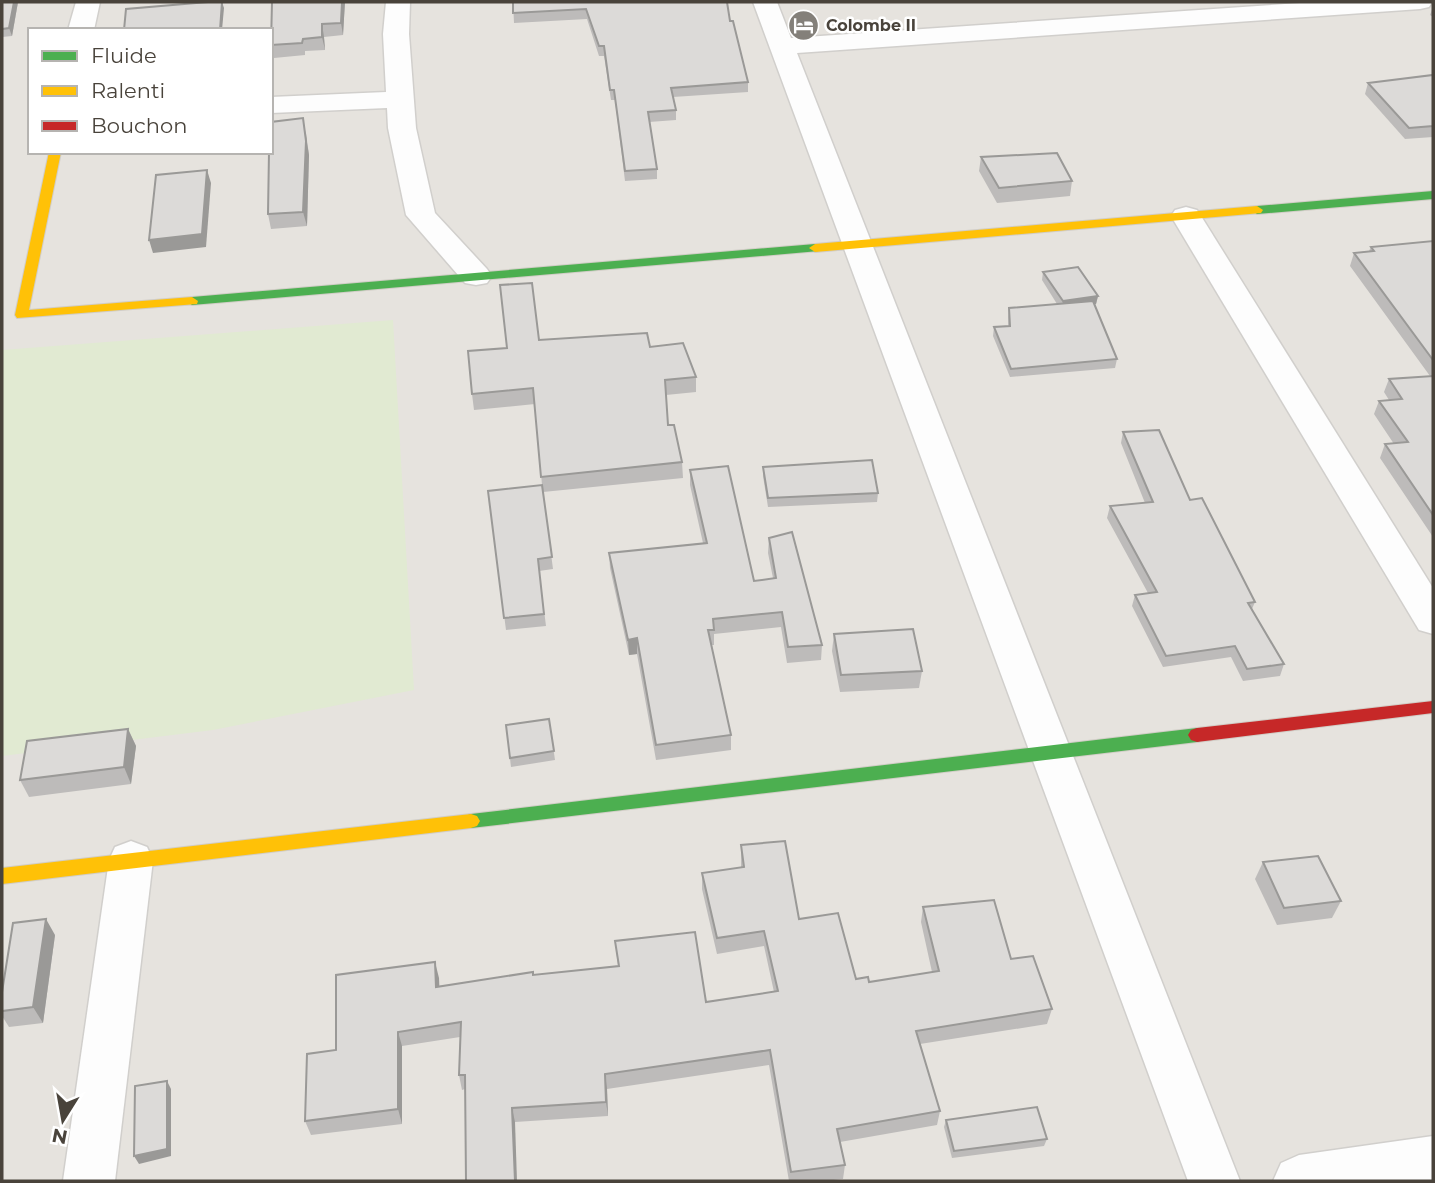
<svg xmlns="http://www.w3.org/2000/svg" width="1435" height="1183" font-family="Montserrat,sans-serif">
<rect width="100%" height="100%" fill="#f3f1ef"/>
<path fill="#e6e3de" fill-rule="evenodd" d="M2,2h1431v1179h-1431zM30,30h241v122h-241z"/>
<path fill="#e1ead2" d="M393,320l21,370 -201,40 -211,26v-406z"/>
<g fill="none" stroke-linecap="round" stroke-linejoin="round">
<defs>
<g id="street">
<path d="M76,2h24l-6,28h-26z"/>
<path d="M386,2h24l-1,32 7,94 19,85 52,56 5,7 -5,7 -11,2 -11,-2 -59,-68 -18,-87 -1,-20 -116,5v-16l115,-5 -3,-58z"/>
<path d="M753,2h24l14,36 524,-36h117l-3,5 -9,2 -623,44 443,1128h-52z"/>
<path d="M1186,207l11,3 4,6 232,372v46l-14,-4 -248,-414 4,-6z"/>
<path d="M131,841l16,6 6,13 -38,321h-52l46,-321 6,-13z"/>
<path d="M1433,1136v45h-160l8,-18 18,-8z"/>
</g>
<g id="fast">
<path d="M1433,191v8l-176,15 -6,-4 6,-4z"/>
<path d="M815,244l6,4 -2,3 -627,54 -6,-4 6,-4z"/>
<path d="M1197,728l6,2 3,5 -3,5 -6,2 -726,86 -6,-2 -3,-5 3,-5 6,-2z"/>
</g>
<g id="slow">
<path d="M49,152h12l-32,158 163,-13 6,4 -1,3 -180,14 -2,-3z"/>
<path d="M1257,206l6,4 -2,3 -446,39 -6,-4 6,-4z"/>
<path d="M471,814l6,2 3,5 -3,5 -6,2 -469,56v-16z"/>
</g>
<path id="jam" d="M1433,701v12l-236,29 -6,-2 -3,-5 3,-5 6,-2z"/>
</defs>
<use href="#street" stroke="#d1cfcc" stroke-width="3"/>
<use href="#fast" stroke="#d1cdc6" stroke-width="2"/>
<use href="#slow" stroke="#d1cdc6" stroke-width="2"/>
<use href="#jam" stroke="#d1cdc6" stroke-width="2"/>
<use href="#street" fill="#fdfdfd" fill-rule="evenodd"/>
<use href="#fast" fill="#4caf50" fill-rule="evenodd"/>
<use href="#slow" fill="#ffc107" fill-rule="evenodd"/>
<use href="#jam" fill="#c62828" fill-rule="evenodd"/>
</g>
<g fill="#bdbbba">
<path d="M2,2h16l-6,34 -10,1z"/>
<path d="M345,2l-2,33 -19,2 1,13 -20,1v4l-31,3 -3,-13z"/>
<path d="M513,2l217,19 18,61v10l-75,5 3,13v10l-27,2 8,47v10l-32,2 -10,-81h-4l-7,-44h-5l-12,-37 -73,4z"/>
<path d="M1433,7v10l-3,-2z"/>
<path d="M1433,75v62l-28,2 -40,-45 3,-11z"/>
<path d="M306,133l3,22 -2,71 -36,3 -3,-15z"/>
<path d="M981,157l91,24 -2,15 -73,7 -18,-32z"/>
<path d="M1433,241v296l-53,-79 5,-14h9l-20,-30 5,-13 10,-1 -5,-8 5,-13 41,-3 -80,-110 4,-13 15,-2 2,-4z"/>
<path d="M1043,272l55,24 -2,8 -2,1 23,54 -2,9 -105,9 -17,-41 1,-9 14,-1v-9l1,-9 48,-4 -15,-24z"/>
<path d="M539,340l111,7 46,30v15l-30,3 2,30 14,37 1,16 -140,14 10,77 -14,2 7,55 -40,4 -18,-139 54,-6 -7,-81 -61,6 -2,-16 35,-46z"/>
<path d="M1123,432l67,68 65,102 -3,7 32,55 -4,12 -37,5 -12,-24 -68,10 -31,-61 3,-11 13,-2 -41,-75 3,-12 35,-3 -24,-60z"/>
<path d="M763,467l115,26 -1,9 -109,5 -5,-31z"/>
<path d="M690,470l64,111 19,-3 -5,-25 1,-15 53,107 -1,15 -34,3 -6,-36 -67,7v11h-3l20,90v15l-75,10 -19,-106 -8,1 -19,-87 -1,-15 94,-10 -13,-58z"/>
<path d="M834,634l88,37 -3,17 -79,4 -8,-41z"/>
<path d="M549,719l6,41 -44,7 -5,-42z"/>
<path d="M128,729l8,17 -5,38 -102,13 -9,-17z"/>
<path d="M741,845l58,74 57,60 13,3 63,-10 -11,-50 2,-15 88,52 41,50 -5,15 -127,20 20,67 -3,14 -97,17 5,23 -2,14 -19,2h-35l-20,-116 -162,24 1,27 -93,6 -50,-33 -3,1 -3,-15 1,-38 -58,9v78l-91,11 -6,-14 31,-71 103,-72v9l94,-12 85,-9 -3,-25 91,61 68,-10 -10,-46 -47,8 -15,-65v-16l39,-5z"/>
<path d="M1263,862l78,39 -9,17 -55,7 -22,-46z"/>
<path d="M55,935l-12,88 -34,4 -7,-11v-24z"/>
<path d="M946,1120l101,19 -3,7 -92,12 -8,-31z"/>
</g>
<g fill="#9a9997">
<path d="M14,2h4l-6,34 -3,-8z"/>
<path d="M222,2l2,6 -2,22h-2z"/>
<path d="M342,2h3l-2,33 -2,-12z"/>
<path d="M322,24l2,13 1,13 -3,-13z"/>
<path d="M303,118l6,37 -2,71 -4,-14z"/>
<path d="M207,170l4,13 -5,64 -53,6 -4,-13z"/>
<path d="M1098,296l-2,8 -35,6 2,-9z"/>
<path d="M637,638v16l-8,1 -1,-15z"/>
<path d="M128,729l8,17 -5,38 -7,-17z"/>
<path d="M46,919l9,16 -12,88 -10,-16z"/>
<path d="M435,962l4,16 1,24 -4,-15z"/>
<path d="M398,1032l4,14v78l-4,-15z"/>
<path d="M605,1074l2,15 1,27 -2,-14z"/>
<path d="M167,1081l4,8v67l-32,8 -5,-8z"/>
<path d="M512,1108l3,14 2,59h-2z"/>
</g>
<g fill="#dcdad8" stroke="#9a9997" stroke-width="2">
<path d="M2,2h12l-5,26 -7,1z"/>
<path d="M208,2h14l-2,28h-96l2,-21z"/>
<path d="M272,2h70l-1,21 -19,1v13l-19,2 -1,4 -31,2z"/>
<path d="M513,2h214l3,19h3l15,61 -77,6 5,22 -28,2 9,57 -32,2 -11,-81h-4l-6,-44h-5l-13,-37 -73,4z"/>
<path d="M1433,75v51l-24,2 -41,-45z"/>
<path d="M303,118l3,23 -3,71 -35,2 1,-62h2v-30z"/>
<path d="M1057,153l15,28 -73,7 -18,-31z"/>
<path d="M207,170l-5,64 -53,6 7,-65z"/>
<path d="M1433,241v119l-79,-107 20,-2 -3,-4z"/>
<path d="M1078,267l20,29 -35,5 -20,-29z"/>
<path d="M532,283l7,57 108,-7 3,14 33,-4 13,34 -31,3 3,45h6l8,37 -141,15 -8,-89 -61,6 -4,-43 39,-3 -7,-63z"/>
<path d="M1093,301l24,58 -106,10 -17,-42 16,-1 -1,-18z"/>
<path d="M1433,376v139l-48,-71 23,-2 -29,-41 23,-2 -13,-20z"/>
<path d="M1159,430l31,70 12,-2 53,104 -7,1 36,61 -37,5 -12,-23 -69,10 -31,-61 22,-3 -47,-86 43,-4 -30,-70z"/>
<path d="M872,460l6,33 -110,5 -5,-31z"/>
<path d="M728,466l26,115 22,-3 -7,-40 23,-6 30,113 -34,2 -6,-35 -69,7 1,11h-6l23,105 -75,10 -19,-107 -9,2 -19,-87 98,-10 -17,-73z"/>
<path d="M542,485l10,72 -14,2 6,55 -40,4 -16,-127z"/>
<path d="M913,629l9,42 -81,4 -7,-41z"/>
<path d="M549,719l5,32 -44,7 -4,-33z"/>
<path d="M128,729l-4,38 -104,13 7,-39z"/>
<path d="M785,841l14,78 39,-6 18,66 12,-2 1,5 70,-11 -16,-64 71,-7 17,59 22,-3 19,53 -136,22 24,80 -103,18 8,36 -54,7 -21,-122 -165,24 1,28 -94,6 3,73h-49l-1,-106h-6l2,-53 -63,10v77l-93,12 2,-67 29,-4v-75l99,-13 1,25 97,-15v3l86,-9 -4,-25 80,-9 11,70 72,-11 -14,-60 -47,7 -15,-65 42,-6 -3,-22z"/>
<path d="M1318,856l23,45 -57,7 -21,-46z"/>
<path d="M46,919l-13,88 -31,4v-19l11,-69z"/>
<path d="M167,1081v68l-33,7 1,-70z"/>
<path d="M1037,1107l10,32 -93,12 -8,-31z"/>
</g>
<defs>
<symbol id="hotel-disc" viewBox="-11 -11 22 22"><circle r="9.5" fill="#84807a" stroke="#fff"/><path d="M-6-4.5h1.5V1H6V5H4.5V3h-9V5H-6ZM-4 0a1.8 1.8 0 1 1 3.6 0ZM.5 0V-2.5h3Q6-2.5 6 0Z" fill="#fff"/></symbol>
</defs>
<g fill-rule="evenodd">
<use href="#hotel-disc" x="786" y="8" width="35" height="35"/>
</g>
<g text-anchor="middle" dominant-baseline="central" stroke-width="5" stroke-linejoin="round" paint-order="stroke">
<g font-size="16" font-weight="bold" fill="#49433b" stroke="#fff" text-anchor="start">
<text x="826" y="25">Colombe II</text>
</g>
</g>
<rect width="1435" height="1183" fill="none" stroke="#49433b" stroke-width="7"/>
<rect x="28" y="28" width="245" height="126" fill="#ffffff" stroke="#b6b4b1" stroke-width="2"/>
<rect x="42" y="51" width="35" height="10" fill="#4caf50" stroke="#b6b4b1" stroke-width="2"/>
<text x="91" y="63" font-size="21" fill="#49433b">Fluide</text>
<rect x="42" y="86" width="35" height="10" fill="#ffc107" stroke="#b6b4b1" stroke-width="2"/>
<text x="91" y="98" font-size="21" fill="#49433b">Ralenti</text>
<rect x="42" y="121" width="35" height="10" fill="#c62828" stroke="#b6b4b1" stroke-width="2"/>
<text x="91" y="133" font-size="21" fill="#49433b">Bouchon</text>
<g transform="translate(63 1120) rotate(191)" stroke="#ffffff" stroke-width="5" paint-order="stroke">
<path d="M0-5L12 26L0 18L-12 26Z" fill="#49433b"/>
<text y="-10" font-size="19" font-weight="bold" text-anchor="middle" fill="#49433b">N</text>
</g>
</svg>
